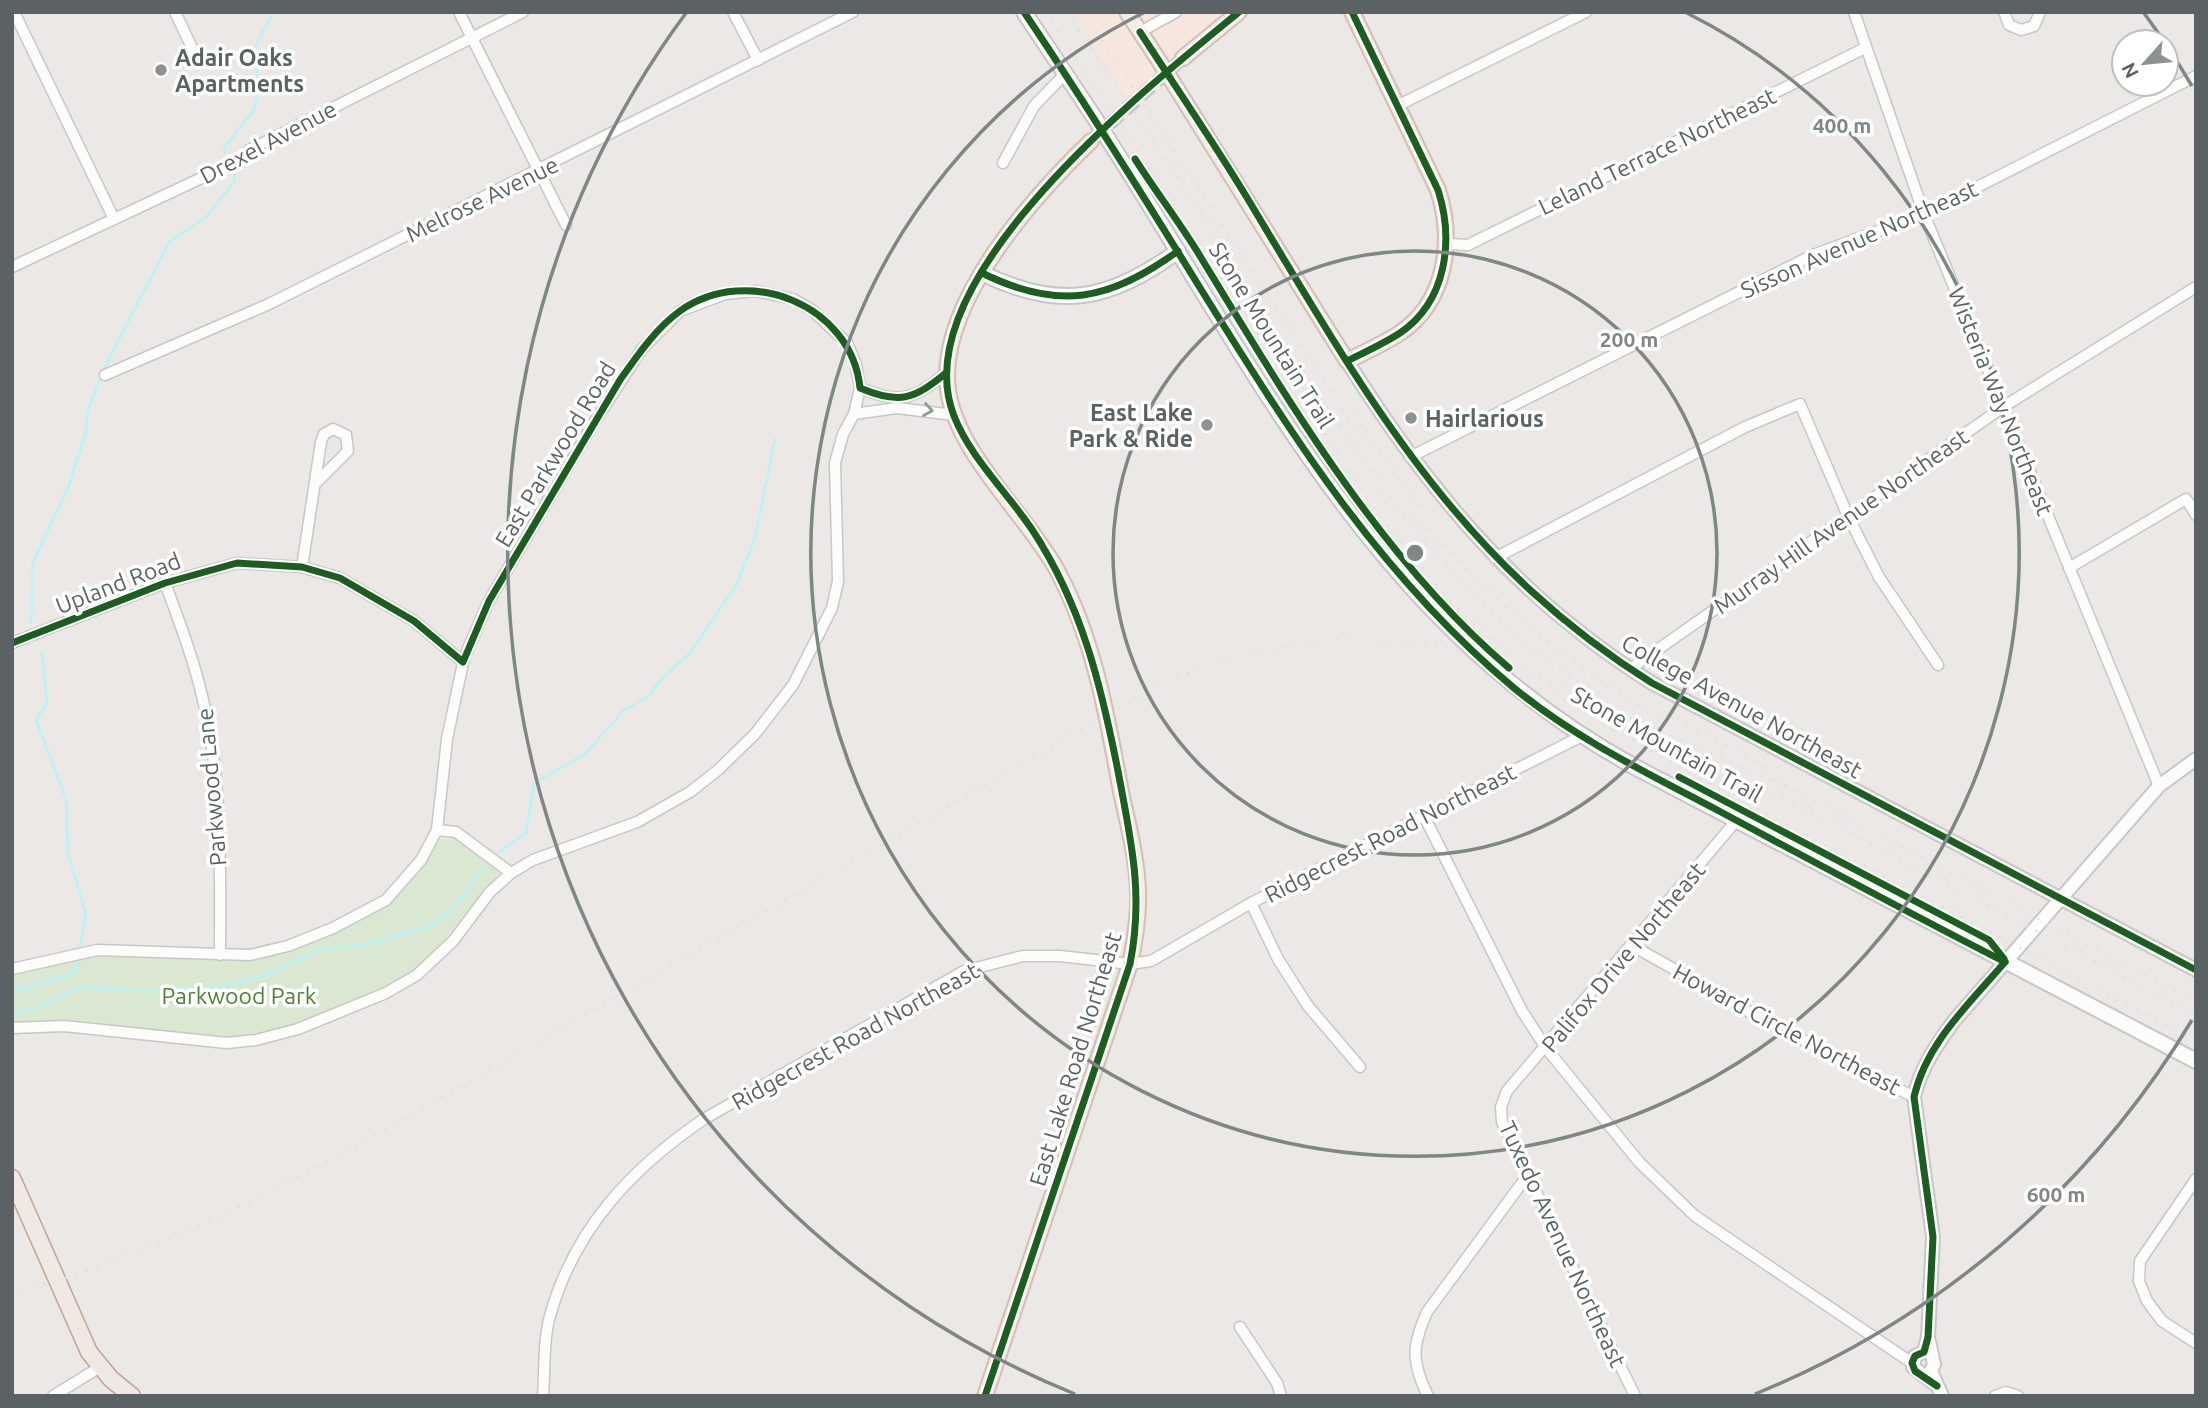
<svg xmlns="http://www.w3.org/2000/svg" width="2208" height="1408" font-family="Ubuntu,sans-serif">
<rect width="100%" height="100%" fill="#ebe8e6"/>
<path fill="#f5e7de" d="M1071,12h154l-50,40 -46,51z"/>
<path fill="#dae7d1" d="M455,839l44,34 -70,84 -22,20 -111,47 -55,15 -176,-20 -53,4v-49l85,-24 123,5 71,-12 97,-39 52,-64z"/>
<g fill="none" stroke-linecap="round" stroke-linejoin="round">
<g stroke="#b8f3f8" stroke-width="2.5">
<path d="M225,153l-1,-5 30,-38 4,-25 -3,-38 18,-35"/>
<path d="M31,623l2,-61 34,-72 19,-58 2,-22 15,-39 66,-129 37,-25 28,-35 1,-7"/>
<path d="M42,652l5,51 -11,17 30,79 2,53 18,63 -6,31"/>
<path d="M498,853l28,-20 8,-50 51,-29 39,-44 24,-13 14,-19 28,-25 47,-69 18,-47 20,-98"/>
<path d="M12,992l63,-19 2,-10"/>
<path d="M12,1014l20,-5 50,-23 59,5 80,-4 49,-14 51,-24 41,-4 70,-19 21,-18 32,-42"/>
</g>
<path stroke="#c7c6c6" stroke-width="14" stroke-dasharray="14 7" stroke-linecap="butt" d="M1094,138l89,-80"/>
<defs>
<g id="minor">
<path d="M14,12l100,207"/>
<path d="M175,12l20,42"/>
<path d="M459,12l107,213"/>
<path d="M733,12l25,48"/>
<path d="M1854,12l70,202 235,572"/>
<path d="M2004,12l5,13 12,5 13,-4 6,-14"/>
<path d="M1140,32l36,-20"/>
<path d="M1397,106l189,-94"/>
<path d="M1003,163l31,-57 31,-32"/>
<path d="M1448,244l20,1 397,-197"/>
<path d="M12,267l198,-93 34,-17 5,-7 274,-138"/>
<path d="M105,375l164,-71 584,-292"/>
<path d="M860,388c40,17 54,11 86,-15"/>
<path d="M854,414l43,-6 57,7"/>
<path d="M1410,457l403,-202 111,-41 272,-138"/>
<path d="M1495,558l250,-131 55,-23 48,112 31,61 59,88"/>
<path d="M302,567l19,-125 3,-8 9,-5 13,6 2,16 -31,31"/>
<path d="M2069,568l117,-69 10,16"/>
<path d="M165,583c14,38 29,77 38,117 20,83 17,171 17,255"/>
<path d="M12,643l153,-60 72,-20 65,4 38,11 74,43 49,41"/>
<path d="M1630,669l373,-262 193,-120"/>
<path d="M1424,816l98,195 24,37 93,114 56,54 217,147"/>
<path d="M437,830l19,2 55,41"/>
<path d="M1251,903l27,56 30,47 52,61"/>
<path d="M1633,946l129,73 152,78"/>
<path d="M12,969l85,-19 153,5 38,-9 45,-18 53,-28 35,-40 16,-30 10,-91 17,-81 25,-57 104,-177 49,-75 38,-38 45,-17 31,-3 37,8 19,11 35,33 9,21 4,24 -6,26 -11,20 -8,29 3,118 -6,27 -39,77 -38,49 -37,36 -28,22 -53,30 -104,38 -22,13 -21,19 -37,49 -36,34 -31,18 -88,36 -42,11 -29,3 -163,-17 -52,2"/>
<path d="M2196,1179l-56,82 -1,20 8,20 15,20 34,22"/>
<path d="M1240,1327l37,56 4,13"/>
<path d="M53,1396l47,-29"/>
<path d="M543,1396c2,-26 0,-55 7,-80 24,-87 82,-148 154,-197l260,-148 59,-15h37l70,8 21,-3 100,-58 331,-167"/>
<path d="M1428,1396c-17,-35 -16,-50 -1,-84l100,-136"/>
<path d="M1635,1396l-133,-274 -1,-15 6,-16 229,-270"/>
<path d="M1995,1396l11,-4 12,4"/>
</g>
<g id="tertiary">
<path d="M1347,361c83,132 171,238 305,322l544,287"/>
<path d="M1929,1341l5,23 -3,7 11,25"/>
<path d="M1924,1352l4,-15 5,-100 -19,-140c7,-30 22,-51 40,-76l205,-235 37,-27"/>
<path d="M1924,1352l-9,4 -2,11 23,18"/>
</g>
<g id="secondary">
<path d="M1024,12l70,105"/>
<path d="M1113,147c150,235 266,479 522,620l561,294"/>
<path d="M982,273c77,38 127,28 196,-22"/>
</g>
<g id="primary">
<path d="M1127,12l27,41"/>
<path d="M1183,58l56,-46"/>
<path d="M1177,89l170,272c18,-9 36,-17 53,-28 47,-32 54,-93 38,-143l-86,-178"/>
<path d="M985,1396l145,-432c5,-24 9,-48 8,-73 -1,-33 -10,-67 -17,-99 -14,-77 -27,-153 -64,-222 -33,-60 -111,-125 -110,-195 1,-83 88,-180 144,-234"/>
</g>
<path id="trunk" d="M12,1178l77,174 22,27 21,17"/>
</defs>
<use href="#minor" stroke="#c7c7c6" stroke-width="13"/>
<use href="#tertiary" stroke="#c7c7c6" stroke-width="16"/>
<use href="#secondary" stroke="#c7c6c6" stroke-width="18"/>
<use href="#primary" stroke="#d3bfb3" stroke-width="18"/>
<use href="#trunk" stroke="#c3a392" stroke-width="19"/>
<use href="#minor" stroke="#fcfcfb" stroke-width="10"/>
<use href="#tertiary" stroke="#fcfcfb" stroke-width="12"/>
<use href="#secondary" stroke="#fcfcfb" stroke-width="14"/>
<use href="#primary" stroke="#f3ece7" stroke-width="14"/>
<use href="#trunk" stroke="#f0e8e4" stroke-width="16"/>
<g stroke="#e1e1e1" stroke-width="2.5" stroke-dasharray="2 9" stroke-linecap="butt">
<path d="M1045,12l336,506 69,83 65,60"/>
<path d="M1066,12c71,101 138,205 205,309 90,139 180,282 324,371"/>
<path d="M1084,12l270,416"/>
<path d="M1354,415l65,91"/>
<path d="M1406,503c75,91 165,164 267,223"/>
<path d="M1548,687l57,38 94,53 497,263"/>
<path d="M1667,714l99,53"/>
<path d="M1775,780l421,222"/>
<path d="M1753,782l443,233"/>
<path d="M12,1293c122,-31 233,-87 343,-146l752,-432 69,-37 41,-17 41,-10 73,-12 87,2 81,18 284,126"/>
</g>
<defs>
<path id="secondary-bridge" d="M1094,117l19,30"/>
<path id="primary-bridge" d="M1154,53l23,36"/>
</defs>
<use href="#secondary-bridge" stroke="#c7c6c6" stroke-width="18" stroke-linecap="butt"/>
<use href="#primary-bridge" stroke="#d3bfb3" stroke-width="18" stroke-linecap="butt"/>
<use href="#secondary-bridge" stroke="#fcfcfb" stroke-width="14"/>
<use href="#primary-bridge" stroke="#f3ece7" stroke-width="14"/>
<defs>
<g id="cycleway">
<path d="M1024,12c62,92 120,185 178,279 91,146 178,285 312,397 62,51 135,86 205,123 95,51 190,102 286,151"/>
<path d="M1140,32c35,54 72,108 106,164 117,194 208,363 406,487l544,287"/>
<path d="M1135,159c21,33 45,64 65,97 87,143 180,302 309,412"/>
<path d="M982,273c77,38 127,28 196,-22"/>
<path d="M1347,361c18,-9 36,-17 53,-28 47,-32 54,-93 38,-143l-86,-178"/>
<path d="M12,643l153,-60 72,-20 65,4 38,11 74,43 49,41 26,-61 131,-221c17,-24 36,-52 60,-69 68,-48 172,-6 180,77 40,17 54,11 86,-15"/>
<path d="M1679,777l310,163 15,19"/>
<path d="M1937,1386l-22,-15 -3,-8 3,-7 9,-4 4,-15 5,-100 -19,-140c12,-54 56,-94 91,-135"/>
<path d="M985,1396l145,-432c14,-70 1,-123 -12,-193 -17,-86 -36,-165 -85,-240 -25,-38 -62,-72 -79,-115 -53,-136 194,-329 285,-404"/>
</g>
</defs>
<use href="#cycleway" stroke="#fff" stroke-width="11"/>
<use href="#cycleway" stroke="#1b5e20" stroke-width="7"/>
</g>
<defs><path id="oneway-chevron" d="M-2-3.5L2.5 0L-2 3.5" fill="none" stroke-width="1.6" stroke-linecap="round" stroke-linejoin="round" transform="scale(1.75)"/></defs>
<use stroke="#939899" href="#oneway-chevron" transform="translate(928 410) rotate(9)"/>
<g fill="none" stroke="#808586" stroke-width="3.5">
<circle cx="1415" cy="553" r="302"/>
<path d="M1685 12A604 604 0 1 1 1145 12"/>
<path d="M2192 1020A907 907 0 0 1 1755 1394M1075 1394A907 907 0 0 1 686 13M2144 13A907 907 0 0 1 2192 86"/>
</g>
<g fill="#8d9192" stroke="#fff" stroke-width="2.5">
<circle cx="161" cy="70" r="7"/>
<circle cx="1411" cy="418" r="7"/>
<circle cx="1207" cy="425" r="7"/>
</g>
<g text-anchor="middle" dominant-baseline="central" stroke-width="7" stroke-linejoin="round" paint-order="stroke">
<g font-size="23" font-weight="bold" fill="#5b6264" stroke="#fff" text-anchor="start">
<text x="175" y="57">Adair Oaks<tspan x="175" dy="26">Apartments</tspan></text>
<text x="1193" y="412" text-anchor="end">East Lake<tspan x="1193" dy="26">Park &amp; Ride</tspan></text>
<text x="1425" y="418">Hairlarious</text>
</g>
<g font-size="23" fill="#5b6264" stroke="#fff">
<text transform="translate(268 142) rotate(-28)">Drexel Avenue</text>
<text transform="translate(1657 151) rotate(-26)">Leland Terrace Northeast</text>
<text transform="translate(482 199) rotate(-26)">Melrose Avenue</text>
<text transform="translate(1859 239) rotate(-24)">Sisson Avenue Northeast</text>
<text transform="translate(1272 335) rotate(58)">Stone Mountain Trail</text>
<text transform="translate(2001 401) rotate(68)">Wisteria Way Northeast</text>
<text transform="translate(555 454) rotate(-59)">East Parkwood Road</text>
<text transform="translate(1841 521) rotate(-35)">Murray Hill Avenue Northeast</text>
<text transform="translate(118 583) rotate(-21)">Upland Road</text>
<text transform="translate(1742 706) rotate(29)">College Avenue Northeast</text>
<text transform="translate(1667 744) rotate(29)">Stone Mountain Trail</text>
<text transform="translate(211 787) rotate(-95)">Parkwood Lane</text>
<text transform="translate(1390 833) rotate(-27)">Ridgecrest Road Northeast</text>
<text transform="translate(1623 957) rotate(-50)">Palifox Drive Northeast</text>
<text transform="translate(1787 1029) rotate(28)">Howard Circle Northeast</text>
<text transform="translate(855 1036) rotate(-29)">Ridgecrest Road Northeast</text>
<text transform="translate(1075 1059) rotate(-73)">East Lake Road Northeast</text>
<text transform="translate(1563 1244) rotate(65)">Tuxedo Avenue Northeast</text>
</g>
<g font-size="23" fill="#4c8233" stroke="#fff">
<text x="239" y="995">Parkwood Park</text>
</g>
</g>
<circle cx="1415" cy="553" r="10" fill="#808586" stroke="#fff" stroke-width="3.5"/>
<g font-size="21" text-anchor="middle" font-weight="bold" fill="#808586" stroke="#fff" stroke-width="7" stroke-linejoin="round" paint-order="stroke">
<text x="1842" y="133">400 m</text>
<text x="1629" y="347">200 m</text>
<text x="2056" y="1202">600 m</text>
</g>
<rect width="2208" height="1408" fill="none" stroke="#5b6264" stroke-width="28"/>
<g transform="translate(2145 63) rotate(243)"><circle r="33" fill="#ffffff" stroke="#bdc0c1" stroke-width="2"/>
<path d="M0-5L12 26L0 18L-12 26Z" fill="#8d9192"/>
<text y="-10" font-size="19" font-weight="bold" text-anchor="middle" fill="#5b6264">N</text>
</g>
</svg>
